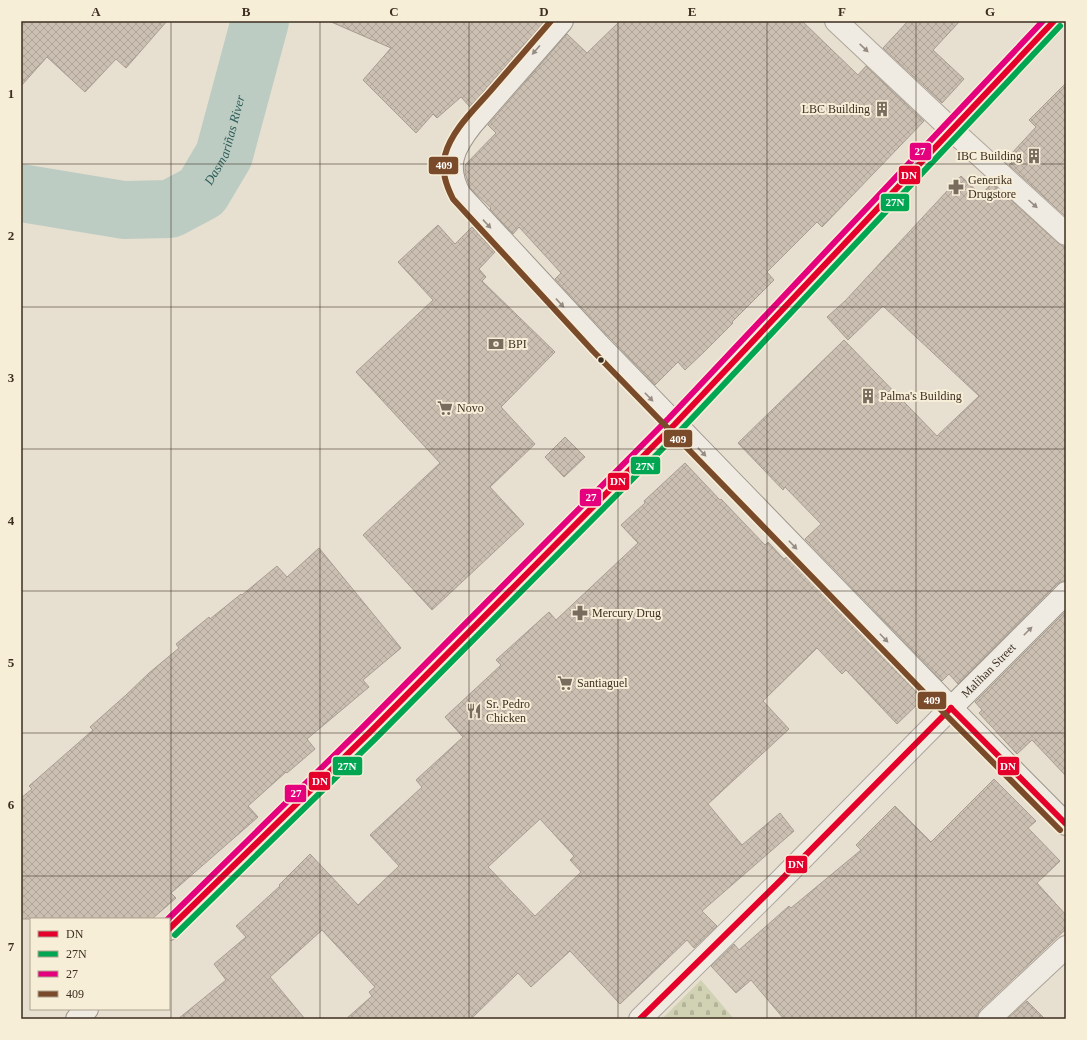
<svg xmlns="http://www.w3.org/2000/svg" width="1087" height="1040" font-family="Georgia,serif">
<defs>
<pattern id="cemetery-stones" width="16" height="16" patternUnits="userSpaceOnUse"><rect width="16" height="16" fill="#d1d1b3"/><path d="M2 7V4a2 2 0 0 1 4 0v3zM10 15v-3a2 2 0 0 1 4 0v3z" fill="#b4b49a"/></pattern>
<pattern id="building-cross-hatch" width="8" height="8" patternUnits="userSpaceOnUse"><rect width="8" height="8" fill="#cbbfb2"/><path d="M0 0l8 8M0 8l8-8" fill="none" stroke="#afa499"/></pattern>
</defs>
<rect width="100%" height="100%" fill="#e7e0d1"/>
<path fill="url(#cemetery-stones)" d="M701,980l33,39h-72z"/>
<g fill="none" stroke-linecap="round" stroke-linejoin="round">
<path stroke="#bcccc2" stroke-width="58" id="s1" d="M21,193l103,17 46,-1 32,-17 22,-37 36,-134"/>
</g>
<g fill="url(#building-cross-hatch)" stroke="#a89c90" fill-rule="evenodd">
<path d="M21,21h146l-41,47 -10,-9 -31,33 -38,-35 -26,29z"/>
<path d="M329,21h216l-75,86 -9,-10 -24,21 -4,-4 -17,19 -53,-53 28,-32z"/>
<path d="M620,21h182l56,54 8,-9 58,55 -102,106 -5,-5 -50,50 7,8 -42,42 1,1 -27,27 -21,20 -7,-8 -23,23 -47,-49 -53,-57 6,-6 -42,-46 -6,7 -23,-25 1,-1 -21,-20 -5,-15v-8l31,-32 -8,-8 79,-91 20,19z"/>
<path d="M908,21h52l-27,29 31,29 -22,24 -59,-55z"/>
<path d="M1066,83v134l-57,-52 7,-7 -5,-4 25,-27 -7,-7z"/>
<path d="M961,176l20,19 11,-12 66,60 5,3h3v335h-4l-5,3 -99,100 -9,-10 -7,7 -137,-142 16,-15 -36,-37 -2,3 -45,-47 106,-103 93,96 42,-40 -96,-90 -35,34 -21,-23 18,-16z"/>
<path d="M438,225l17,19 17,-17 23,25 -16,17 7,8 -4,4 73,71 -54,55 34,37 -45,43 34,37 -92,86 -69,-75 77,-72 -84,-91 77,-72 -35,-38z"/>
<path d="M565,437l20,20 -21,20 -19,-20z"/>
<path d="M685,463l35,37 1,-1 44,46 3,-3 16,17 3,-2 137,141 -27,26 -51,-54 -4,4 -25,-26 -54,53 26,28 -81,75 34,41 38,-32 14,18 -92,80 15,15 -23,22 -7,-8 -67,64 -50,-53 -39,36 -13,-14 -47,46h-125l26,-23 -3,-4 6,-5 -53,-57 -52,47 35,42h-127l48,-39 -12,-16 32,-27 -10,-11 44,-40 -1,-1 31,-31 48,51 41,-39 -29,-31 52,-48 -6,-7 47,-43 -18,-20 56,-52 -5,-5 53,-48 7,8 82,-77 -17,-18 24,-22 -1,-2zM540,819l34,37 -4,4 11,12 -46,44 -47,-49z"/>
<path d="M319,548l82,100 -38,32 6,7 -62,52 8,10 -28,24 -1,-1 -38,34 10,11 -87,76 5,5 -24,21h-131v-121l11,-9 -3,-3 64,-56 -3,-3 36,-32 23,-22 30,-25 -3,-4 33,-27 1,2 31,-25 1,1 35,-29 10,11z"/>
<path d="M1066,611v165l-34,-36 -15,14 -38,-41 3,-3 -7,-8z"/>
<path d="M994,779l42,42 -8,7 32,33 -23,22 29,32v14l-86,81 -3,5v4h-193l-33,-39 -15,13 -25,-27 23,-22 5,6 50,-44 2,2 70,-58 -5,-5 39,-39 36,36z"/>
<path d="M1027,1001l18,18h-38z"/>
</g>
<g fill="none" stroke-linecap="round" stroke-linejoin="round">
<defs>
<g id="street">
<path d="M836,21l116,109 114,104"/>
<path d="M640,1019l141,-139 170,-172"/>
<path d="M989,1019l77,-72"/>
</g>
<g id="secondary">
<path d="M562,21l-90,103c-19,24 -28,42 -12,71l139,150 352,363 115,116"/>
<path id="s2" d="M951,708l115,-115"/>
<path d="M169,929l201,-197 305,-308 379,-403"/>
<path d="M77,1019l10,-10"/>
</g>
</defs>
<use href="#street" stroke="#ada599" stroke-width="24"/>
<use href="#secondary" stroke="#9c958a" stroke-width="24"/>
<use href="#street" stroke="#efebe3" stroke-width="22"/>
<use href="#secondary" stroke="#efebe3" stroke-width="22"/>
<defs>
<g id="bus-1">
<path d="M951,708l115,116"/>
<path d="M169,929l201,-197 305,-308 379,-403"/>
<path d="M640,1019l141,-139 170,-172"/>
</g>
<path id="bus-2" d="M175,935l201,-197 305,-308 379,-404"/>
<path id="bus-3" d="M168,919l196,-193 305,-308 374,-397"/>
<path id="bus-4" d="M551,21c-19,22 -39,45 -58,67 -17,20 -41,41 -48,67 -4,16 1,30 8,44l140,152 352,363 115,116"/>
</defs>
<use href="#bus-1" stroke="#f7eed8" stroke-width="9"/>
<use href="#bus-2" stroke="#f7eed8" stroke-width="9"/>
<use href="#bus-3" stroke="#f7eed8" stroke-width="9"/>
<use href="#bus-4" stroke="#f7eed8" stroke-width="9"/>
<use href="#bus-1" stroke="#e4002b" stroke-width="6"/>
<use href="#bus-2" stroke="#00a651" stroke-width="6"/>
<use href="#bus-3" stroke="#e5007d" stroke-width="6"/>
<use href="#bus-4" stroke="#7a4b2a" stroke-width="6"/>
</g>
<defs><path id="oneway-solid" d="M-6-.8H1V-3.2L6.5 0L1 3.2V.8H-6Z"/></defs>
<g fill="#968c82">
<use href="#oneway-solid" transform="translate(864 48) rotate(43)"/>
<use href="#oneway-solid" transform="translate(536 50) rotate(131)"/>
<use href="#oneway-solid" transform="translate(1033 204) rotate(42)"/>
<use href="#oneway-solid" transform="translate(487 224) rotate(47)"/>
<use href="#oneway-solid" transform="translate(560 303) rotate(47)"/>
<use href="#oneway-solid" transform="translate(649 397) rotate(46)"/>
<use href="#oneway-solid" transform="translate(702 452) rotate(46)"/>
<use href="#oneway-solid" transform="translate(793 545) rotate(46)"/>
<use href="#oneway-solid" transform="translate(1028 631) rotate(-45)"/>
<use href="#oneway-solid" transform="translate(884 638) rotate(46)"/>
</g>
<path fill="none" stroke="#3d2e20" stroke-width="1" stroke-opacity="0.55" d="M171,21v998M320,21v998M469,21v998M618,21v998M767,21v998M916,21v998M21,164h1045M21,307h1045M21,449h1045M21,591h1045M21,733h1045M21,876h1045"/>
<defs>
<symbol id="building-bare" viewBox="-9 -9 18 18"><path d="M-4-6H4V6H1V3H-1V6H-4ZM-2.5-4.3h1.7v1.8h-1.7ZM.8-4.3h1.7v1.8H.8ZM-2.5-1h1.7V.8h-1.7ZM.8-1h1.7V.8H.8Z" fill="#786c5e" stroke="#f7eed8" stroke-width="2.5" paint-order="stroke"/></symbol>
<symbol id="pharmacy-bare" viewBox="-9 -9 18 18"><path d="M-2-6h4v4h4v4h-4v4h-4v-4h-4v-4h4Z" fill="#786c5e" stroke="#f7eed8" stroke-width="2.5" paint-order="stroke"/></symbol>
<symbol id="bank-bare" viewBox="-9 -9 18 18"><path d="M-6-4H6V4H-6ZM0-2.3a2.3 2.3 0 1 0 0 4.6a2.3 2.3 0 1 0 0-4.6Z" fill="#786c5e" stroke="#f7eed8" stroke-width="2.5" paint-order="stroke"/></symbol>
<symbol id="supermarket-bare" viewBox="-9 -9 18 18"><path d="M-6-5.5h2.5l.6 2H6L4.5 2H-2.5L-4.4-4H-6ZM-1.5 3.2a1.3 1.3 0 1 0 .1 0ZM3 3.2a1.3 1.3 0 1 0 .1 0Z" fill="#786c5e" stroke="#f7eed8" stroke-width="2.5" paint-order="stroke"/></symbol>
<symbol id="restaurant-bare" viewBox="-9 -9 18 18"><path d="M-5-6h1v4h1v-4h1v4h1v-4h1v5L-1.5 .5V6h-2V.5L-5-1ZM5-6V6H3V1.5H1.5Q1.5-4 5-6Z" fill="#786c5e" stroke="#f7eed8" stroke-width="2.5" paint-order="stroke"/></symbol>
</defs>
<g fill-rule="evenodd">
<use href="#building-bare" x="871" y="98" width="22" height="22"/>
<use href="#building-bare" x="1023" y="145" width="22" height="22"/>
<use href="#pharmacy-bare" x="945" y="176" width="22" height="22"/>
<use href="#bank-bare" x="485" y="333" width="22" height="22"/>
<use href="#building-bare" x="857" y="385" width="22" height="22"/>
<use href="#supermarket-bare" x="434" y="397" width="22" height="22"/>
<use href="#pharmacy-bare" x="569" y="602" width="22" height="22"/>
<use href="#supermarket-bare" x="554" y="672" width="22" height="22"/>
<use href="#restaurant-bare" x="463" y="700" width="22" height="22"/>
</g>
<circle fill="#3d2e20" stroke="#f7eed8" stroke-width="1.5" cx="601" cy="360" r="3.5"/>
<g text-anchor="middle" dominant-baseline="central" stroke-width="4" stroke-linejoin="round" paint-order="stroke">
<g font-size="12" fill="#3d2e20" stroke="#f7eed8" text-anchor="start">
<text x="870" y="109" text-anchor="end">LBC Building</text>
<text x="1022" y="156" text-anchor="end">IBC Building</text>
<text x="968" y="180">Generika<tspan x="968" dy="14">Drugstore</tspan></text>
<text x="508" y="344">BPI</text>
<text x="880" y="396">Palma's Building</text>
<text x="457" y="408">Novo</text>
<text x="592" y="613">Mercury Drug</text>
<text x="577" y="683">Santiaguel</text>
<text x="486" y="704">Sr. Pedro<tspan x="486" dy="14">Chicken</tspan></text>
</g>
<g font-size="12" fill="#3d2e20" stroke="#f7eed8">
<text stroke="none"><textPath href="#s2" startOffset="53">Malihan Street</textPath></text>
</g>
<g font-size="13" font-style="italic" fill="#2f5d5a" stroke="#f7eed8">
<text stroke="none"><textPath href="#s1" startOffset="244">Dasmariñas River</textPath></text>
</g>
</g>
<g stroke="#f7eed8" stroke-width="1.5">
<rect x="909" y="142" width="23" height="19" rx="4" fill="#e5007d"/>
<rect x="428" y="156" width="31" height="19" rx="4" fill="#7a4b2a"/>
<rect x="898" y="165" width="23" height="20" rx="4" fill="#e4002b"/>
<rect x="880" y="193" width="30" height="19" rx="4" fill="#00a651"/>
<rect x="663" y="429" width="30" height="19" rx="4" fill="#7a4b2a"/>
<rect x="630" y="456" width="31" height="19" rx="4" fill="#00a651"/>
<rect x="607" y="472" width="23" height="19" rx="4" fill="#e4002b"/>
<rect x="579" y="488" width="23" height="19" rx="4" fill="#e5007d"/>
<rect x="917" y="691" width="30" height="19" rx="4" fill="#7a4b2a"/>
<rect x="332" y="756" width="31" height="20" rx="4" fill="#00a651"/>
<rect x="997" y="756" width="23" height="20" rx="4" fill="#e4002b"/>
<rect x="308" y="771" width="23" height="20" rx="4" fill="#e4002b"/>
<rect x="284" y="784" width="23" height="19" rx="4" fill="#e5007d"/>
<rect x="785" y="855" width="23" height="19" rx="4" fill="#e4002b"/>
</g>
<g font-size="11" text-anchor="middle" font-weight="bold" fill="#fff">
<text x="920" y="155">27</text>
<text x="444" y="169">409</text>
<text x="909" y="179">DN</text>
<text x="895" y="206">27N</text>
<text x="678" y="443">409</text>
<text x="645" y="470">27N</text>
<text x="618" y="485">DN</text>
<text x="591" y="501">27</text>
<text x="932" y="704">409</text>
<text x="347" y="770">27N</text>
<text x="1008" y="770">DN</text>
<text x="320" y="785">DN</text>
<text x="296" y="797">27</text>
<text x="796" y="868">DN</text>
</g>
<rect width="1087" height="1040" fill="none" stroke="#f7eed8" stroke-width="44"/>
<rect x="30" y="918" width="140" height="92" fill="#f7eed8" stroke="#ada18e"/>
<rect x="38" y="931" width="20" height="6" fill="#e4002b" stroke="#ada18e"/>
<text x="66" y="938" font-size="12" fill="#3d2e20">DN</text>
<rect x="38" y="951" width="20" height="6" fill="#00a651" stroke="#ada18e"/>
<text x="66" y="958" font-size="12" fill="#3d2e20">27N</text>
<rect x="38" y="971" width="20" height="6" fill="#e5007d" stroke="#ada18e"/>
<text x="66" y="978" font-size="12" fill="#3d2e20">27</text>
<rect x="38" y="991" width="20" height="6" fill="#7a4b2a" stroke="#ada18e"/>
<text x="66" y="998" font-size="12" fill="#3d2e20">409</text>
<rect x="22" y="22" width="1043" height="996" fill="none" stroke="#3d2e20" stroke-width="1.5"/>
<g font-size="13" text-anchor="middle" font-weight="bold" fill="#3d2e20">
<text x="96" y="16">A</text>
<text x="246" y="16">B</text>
<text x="394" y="16">C</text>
<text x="544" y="16">D</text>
<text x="692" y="16">E</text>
<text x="842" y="16">F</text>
<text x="990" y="16">G</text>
<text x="11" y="98">1</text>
<text x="11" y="240">2</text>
<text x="11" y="382">3</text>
<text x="11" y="525">4</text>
<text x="11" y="667">5</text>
<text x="11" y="809">6</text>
<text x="11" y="951">7</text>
</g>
</svg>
